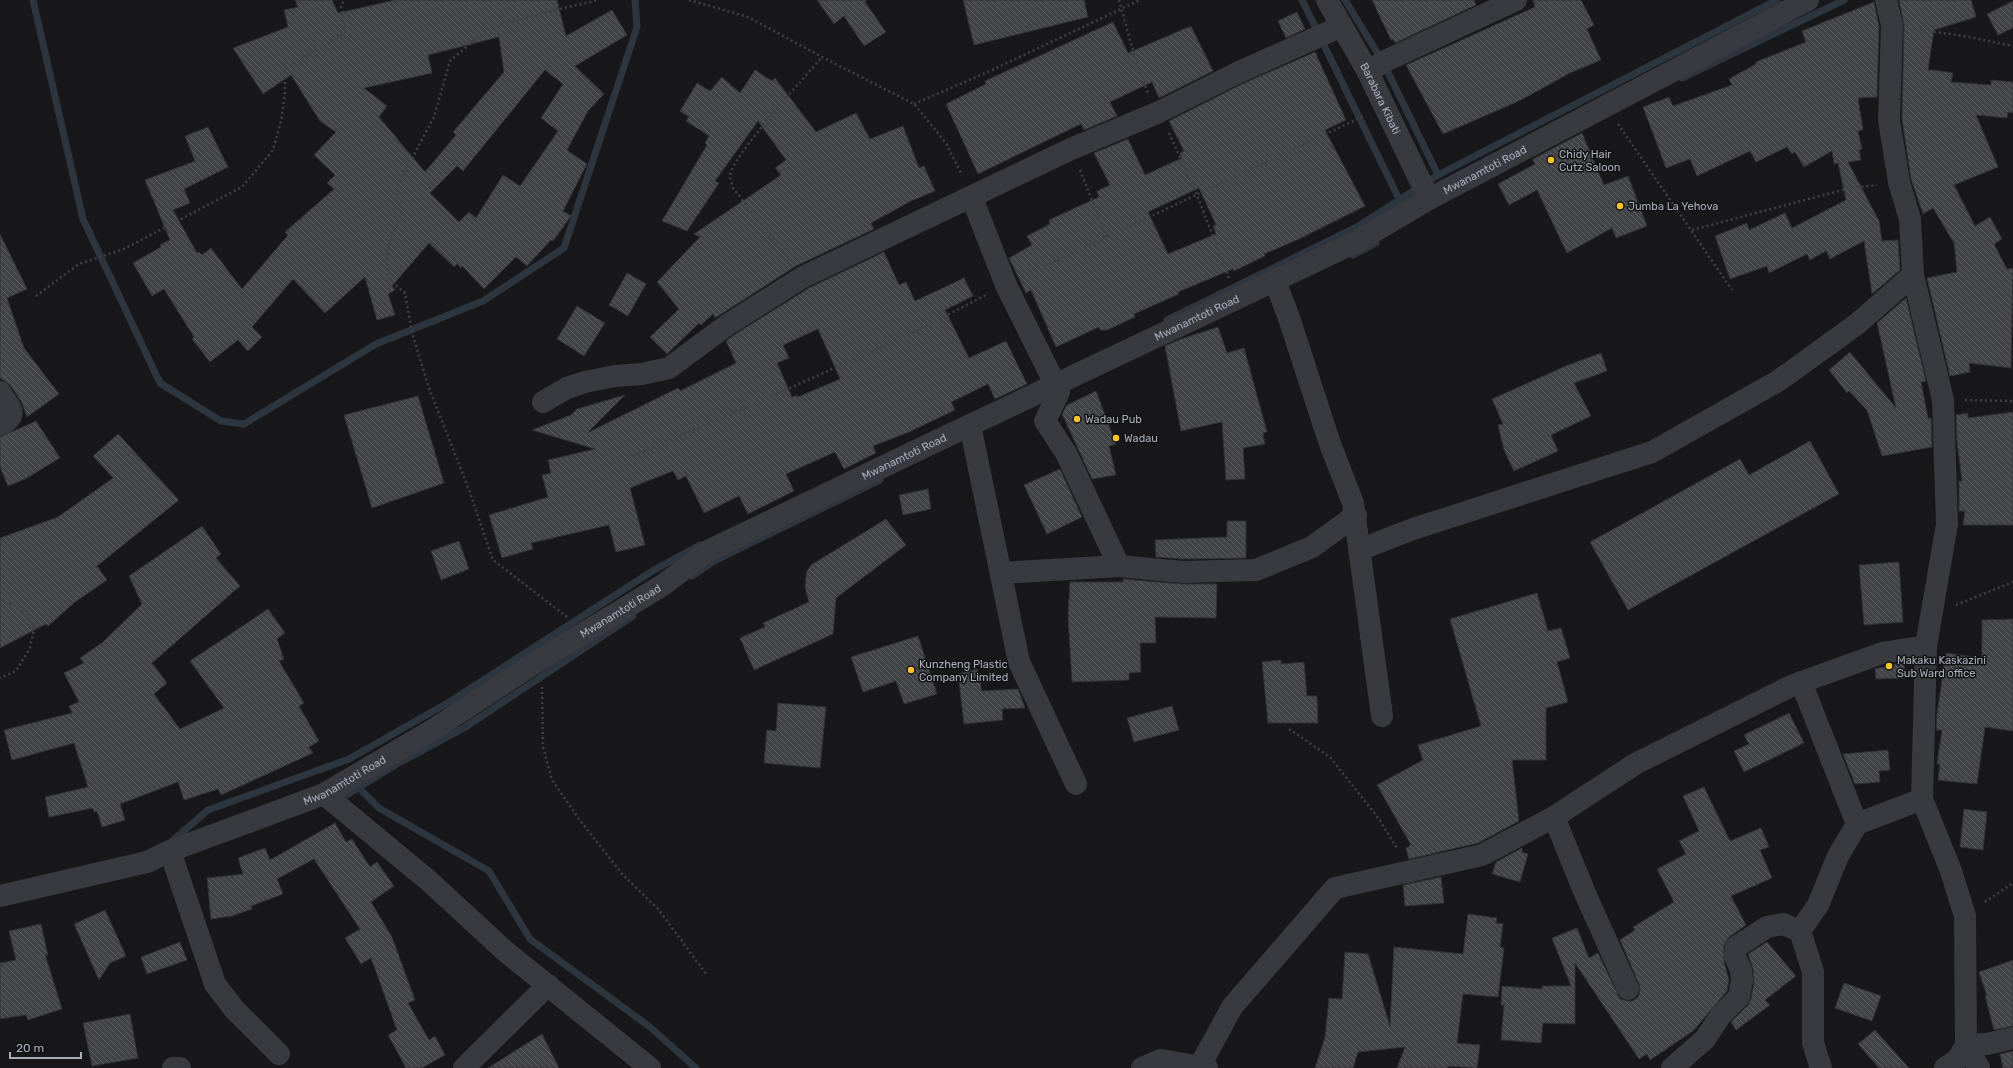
<svg xmlns="http://www.w3.org/2000/svg" width="2013" height="1068" font-family="Rubik,sans-serif">
<defs>
<pattern id="building-back-hatch" width="6" height="6" patternUnits="userSpaceOnUse"><rect width="6" height="6" fill="#424347"/><path d="M-1 5l2 2M0 0l6 6M5-1l2 2" fill="none" stroke="#5a5c60"/></pattern>
</defs>
<rect width="100%" height="100%" fill="#18181a"/>
<g fill="none" stroke-linecap="round" stroke-linejoin="round">
<g stroke="#2d363f" stroke-width="7">
<path d="M33,0l50,219 77,164 61,38 23,3 132,-80 107,-43 81,-53 73,-221 -2,-27"/>
<path d="M1302,0l98,201"/>
<path d="M1345,0l38,62 55,113"/>
<path d="M1682,78l162,-78"/>
<path d="M1353,255l23,-12"/>
<path d="M1167,320l190,-93 81,-52 339,-175"/>
<path d="M692,576l22,-15 166,-81"/>
<path d="M359,788l20,20 110,63 41,68 120,88 46,41"/>
<path d="M340,799l57,-35 67,-36 169,-112"/>
<path d="M171,842l37,-32 141,-51 102,-58 203,-131 46,-25"/>
</g>
</g>
<g fill="url(#building-back-hatch)" stroke="#323236" fill-rule="evenodd">
<path d="M295,0h37l6,13 57,-13h162l9,36 46,-26 15,25 -52,31 29,28 -16,17 -21,39 20,14 -24,47 8,5 -18,25 -2,-1 -24,26 -11,-9 -32,32 -22,-23 -1,2 -4,-4 -3,3 -25,-24 -37,43 3,4 -7,4 7,21 -18,5 -12,-43 -40,36 -32,-34 -41,48 10,10 -14,14 -10,-11 -28,22 -18,-23 2,-2 -30,-48 -12,7 -19,-33 28,-16 -1,-2 10,-5 -25,-60 50,-19 -10,-25 23,-9 20,40 -44,22 6,14 -17,7 24,43 2,-1 3,3 9,-7 31,41 46,-54 -3,-3 49,-43 -7,-6 8,-8 -21,-20 22,-23 -16,-11 -29,-46 -28,19 -30,-46 55,-21 -4,-17 14,-3zM499,37l5,35 -51,60 3,3 -31,37 -46,-55 8,-11 -23,-18 68,-15 -4,-18zM545,70l18,14 -22,34 17,13 -38,55 -17,-11 -27,43 -7,-6 -10,10 -29,-29 27,-27 6,5z"/>
<path d="M817,0h50l-2,2 21,30 -22,14 -20,-30 -10,8z"/>
<path d="M963,0h121l4,17 -114,28z"/>
<path d="M1372,0h102l2,5 -81,38 -2,-4 -2,1z"/>
<path d="M1533,0h48l13,25 -7,4 14,31 -31,13 -49,27 -78,34 -37,-69 129,-58z"/>
<path d="M1899,0h72l5,17 -42,13 -6,40h7l18,3 -2,9 40,3v-5l22,2v31l-5,-1 -1,6 -31,-3 22,52 -44,18 21,41 15,-9 12,22 -8,5 13,25 6,-1 -2,100 -42,-5 1,9 -20,4 -23,-98 30,-6 -3,-29 -21,-35 -10,6 -12,-35 -9,-60 2,-94z"/>
<path d="M2013,1v27l-15,7 -11,-21z"/>
<path d="M1874,2l5,24 -2,71 -19,1 5,32 -5,1 4,18 -3,1 2,10 -13,2 31,59 3,20 16,-1 2,30 -28,24 -8,-53 -34,18 -4,-8 -16,9 -3,-6 -38,19 -2,-7 -37,13 -15,-43 32,-13 2,7 36,-17 7,15 54,-28 -8,-37 -4,1 -2,-13 -28,16 -9,-15 -3,2 -5,-7 -31,15 -6,-11 -53,25 -7,-17 -24,9 -23,-61 26,-10 4,9 59,-21 -3,-6 27,-15v-2l50,-20 -4,-11z"/>
<path d="M1297,12l8,17 -19,9 -8,-17z"/>
<path d="M1113,22l15,31 63,-27 22,45 -54,27 -7,-16 -42,20 7,14 -33,14 -3,-6 -103,50 -32,-70 40,-20 -1,-3z"/>
<path d="M1315,52l31,68 -21,10 40,76 -68,34 -33,14 1,2 -31,15 -1,-2 -55,23 1,2 -45,20 1,3 -28,13h-7l-1,-3 -43,20 -25,-57 -5,3 -17,-35 23,-13 -5,-9 23,-12 -1,-4 50,-23 -2,-6 13,-6 -16,-32 34,-14 17,36 37,-17 -2,-5 4,-2 -15,-30 73,-37zM1199,188l17,37 -3,1 3,8 -48,20 -20,-42z"/>
<path d="M755,70l17,11 3,-3 41,54 40,-19 14,26 33,-13 16,42 5,-2 11,25 -24,10 -40,22 3,6 -78,37 -81,52 -2,-4 -12,11 -2,-2 -32,31 -17,-17 29,-28 -22,-27 43,-45 -6,-3 87,-59 -6,-7 11,-8 -28,-39 -43,60 4,2 -32,48 -25,-10 45,-76 -2,-2 4,-7 -23,-15 3,-4 -9,-6 17,-28 13,8 12,-14 18,16z"/>
<path d="M1582,133l22,52 24,-9 19,50 -31,12 -4,-10 -45,25 -30,-63 -28,15 -11,-21 37,-20 -2,-5z"/>
<path d="M0,234l27,55 -20,9 17,50 35,46 -32,23 -6,-16 -11,-16 -10,-7z"/>
<path d="M884,252l15,33 7,-3 9,19 49,-23 9,18 -28,14 24,48 37,-17 21,43 -32,15 -7,-15 -37,18 4,8 -46,22 -36,14 3,7 -32,16 -9,-17 -49,22 8,17 -46,23 -9,-18 -35,17 -18,-37 -8,4 -5,-9 -43,17 15,57 -29,7 -7,-27 -78,18 2,6 -31,9 -13,-43 59,-18 -6,-22 9,-2 -3,-13 47,-11 -63,-19 39,-15 6,-6 48,-14 -38,38 91,-45 2,3 56,-28 -10,-22 8,-6 75,-47zM818,329l22,50 -42,18 -1,-2 -5,2 -15,-34 12,-5 -6,-13z"/>
<path d="M627,273l19,11 -18,32 -19,-11z"/>
<path d="M1906,298l20,83 -5,1 7,36h3l1,29 -50,9 -15,-46 -18,-19 -2,2 -18,-23 21,-18 46,56 -19,-85z"/>
<path d="M577,306l28,17 -21,33 -27,-17z"/>
<path d="M1218,327l9,26 17,-5 23,84 -4,1 2,11 -22,4 2,31 -19,1 -4,-58 -41,9 -16,-85 16,-7z"/>
<path d="M1601,353l6,18 -33,12 17,33 -40,19 7,16 -44,20 -10,-21 -6,-25 5,-1 -11,-25 76,-34z"/>
<path d="M1096,391l20,53 -7,2 7,29 -24,4 -30,-65 5,-9z"/>
<path d="M418,396l26,87 -72,25 -28,-93z"/>
<path d="M2013,412v113h-50l2,-14h-6v-30h3l-5,-39 -1,-27 12,-2v5z"/>
<path d="M36,421l24,37 -35,21 -17,7 -8,-19v-30z"/>
<path d="M118,434l61,66 -82,66 10,14 -32,22 -27,24 -2,-2 -46,24v-110l58,-21 55,-39 -20,-22z"/>
<path d="M1810,441l29,53 -211,116 -38,-68 150,-83 9,16z"/>
<path d="M1060,469l22,48 -35,17 -23,-49z"/>
<path d="M928,489l3,20 -28,6 -4,-20z"/>
<path d="M886,519l20,26 -70,53 -3,36 -79,36 -14,-32 25,-11 -2,-4 46,-21 -4,-15 1,-10 1,-6 4,-6z"/>
<path d="M1227,521h19v37l-63,1 -27,-2 -1,-17 72,-3z"/>
<path d="M202,526l19,28 -5,4 24,28 -88,77 15,20 -13,11 26,35 44,-21 -34,-47 78,-52 17,24 -8,6 7,20 -5,2 25,42 -5,3 20,35 -10,6 4,6 -92,42 -3,-6 -34,11 -6,-18 -58,22 5,16 -23,7 -5,-16 -3,1 -1,-4 -44,9 -4,-20 43,-10 -14,-44 -62,17 -8,-30 68,-17 -3,-7 10,-4 -15,-29 20,-10 -4,-5 23,-16 39,-38 -13,-28z"/>
<path d="M459,541l10,28 -28,11 -10,-29z"/>
<path d="M1899,562l4,60 -39,3 -5,-60z"/>
<path d="M1123,579l59,5h35l-1,34 -61,-1 1,26h-16l1,29 -12,1v7l-57,2 -4,-66 2,-34h53z"/>
<path d="M1537,593l11,38 13,-3 9,30 -13,4 11,40 -22,6v52h-34l7,61 -41,22 -69,16 -3,-11 5,-3 -34,-60 46,-25 -5,-15 63,-19 -31,-107z"/>
<path d="M2013,619v112l-28,-4 -8,57 -39,-4 2,-16h-3l5,-34h-6l1,-16 9,-61 36,5v-38z"/>
<path d="M918,636l19,58 -33,10 -8,-23 -33,11 -12,-35z"/>
<path d="M1281,660v4l23,-2 3,34h10l1,27h-50l-6,-61z"/>
<path d="M1904,662l1,16 -29,1 -1,-10z"/>
<path d="M977,669l5,22 36,-2 7,19 -23,1 1,11 -39,4 -6,-50z"/>
<path d="M778,703l48,4 -6,61 -56,-5 3,-33 9,1z"/>
<path d="M1172,706l7,24 -45,12 -7,-24z"/>
<path d="M1789,713l15,30 -60,29 -10,-21 15,-7 -5,-9z"/>
<path d="M1888,750l2,20 -11,1 1,11 -25,2 -12,-30z"/>
<path d="M1704,787l26,54 31,-13 8,19 -9,3 12,28 -41,18 15,29 -17,12 -5,8v17l5,18 -2,11 -34,40 -43,29 -3,-6 -8,5 -64,-96v61l-32,-1 -2,20 -40,-3 3,-35h-3l1,-19 40,3v-3h29l-19,-48 25,-10 12,30 9,-5 22,46 7,2h6l5,-4 2,-6 -1,-7 -19,-44 15,-10 -2,-3 41,-25 -17,-33 29,-15 -7,-13 20,-10 -16,-35z"/>
<path d="M1964,809l23,3 -4,38 -23,-3z"/>
<path d="M335,823l11,19 6,-3 18,28 7,-5 17,24 -23,16 21,35 23,63 -7,3 21,37 6,-4 10,19 -23,13h-16l-18,-33 9,-5 -26,-72 -10,6 -16,-26 15,-9 -46,-70 -37,20 6,15 -32,12 1,3 -20,7 -21,3 -4,-41 36,-4 -5,-16 27,-10 5,12z"/>
<path d="M1522,848v4l6,2 -8,28 -28,-8 4,-12z"/>
<path d="M1441,877l3,26 -39,3 -2,-21z"/>
<path d="M105,910l21,46 -16,7 -11,17 -25,-56z"/>
<path d="M1468,914l29,4 -1,5 7,1 -3,23 4,1 -6,49 -35,-3 -6,49 23,2 -3,23 -29,-2v2h-51l8,-21 -47,5 -5,16h-38l10,-31 4,-39 13,1 3,-47 23,2 22,72 4,-79 69,7z"/>
<path d="M41,924l7,32 -3,-2 17,55 -34,11 -2,-5 -26,4v-56l16,-3 -7,-29z"/>
<path d="M180,942l7,18 -40,14 -6,-17z"/>
<path d="M1767,942l29,34 -31,24 5,5 -34,25 -5,-8 17,-17 3,-6 3,-17 -1,-13 -5,-15z"/>
<path d="M2013,960v66l-19,4 -9,-34h2l-8,-24z"/>
<path d="M1844,983l37,13 -9,25 -37,-13z"/>
<path d="M130,1014l8,44 -46,8 -9,-43z"/>
<path d="M1875,1030l34,38h-30l-21,-24z"/>
<path d="M542,1034l17,34h-71l30,-19z"/>
<path d="M2013,1051v17h-10l-3,-14z"/>
</g>
<g fill="none" stroke-linecap="round" stroke-linejoin="round">
<g stroke="#3f4047" stroke-width="2.5" stroke-dasharray="2 3" stroke-linecap="butt">
<path d="M689,0l59,17 74,40 92,47 32,39 16,32"/>
<path d="M1119,0l18,65 11,28"/>
<path d="M1914,29l50,7 49,10"/>
<path d="M914,104l76,-33 150,-71"/>
<path d="M1618,124l114,166"/>
<path d="M1169,133l28,62 32,83"/>
<path d="M1080,170l27,68"/>
<path d="M1692,230l158,-42 27,-3"/>
<path d="M789,260l-56,-72c-1,-4 -3,-9 -3,-12 1,-19 76,-100 92,-119"/>
<path d="M1026,275l338,-159"/>
<path d="M36,296l43,-32 45,-15 118,-62 31,-37 8,-29 4,-27v-25l60,-36 -4,-26 3,-7"/>
<path d="M1965,400l48,1"/>
<path d="M629,458l188,-82 99,-45 70,-36"/>
<path d="M0,600l16,6 6,4 9,10 3,9 -4,19 -14,23 -16,7"/>
<path d="M1956,605l57,-23"/>
<path d="M567,617l-74,-57 -25,-73 -39,-99 -17,-55 -7,-40 -14,-12 -5,-21 5,-23 11,-22v-9l-6,-10 1,-9 37,-70 16,-56 36,-31 56,-17 57,-13"/>
<path d="M542,687l1,60 9,33 27,39 43,55 37,36 47,64"/>
<path d="M1289,729l41,28 49,62 19,31"/>
<path d="M1985,902l28,-19"/>
</g>
<g stroke="#393940" stroke-width="22">
<path id="s1" d="M1327,0l41,72 61,127"/>
<path d="M1886,0l6,25 -3,95 10,62 11,37 3,56 30,125 4,124 -21,122 -4,153 29,72 14,45 1,129 13,23"/>
<path d="M1368,72l15,-10 133,-62"/>
<path d="M972,198l34,87 53,107 -14,29 21,32 53,113"/>
<path d="M1275,281l14,37 41,126 23,59 29,213"/>
<path d="M0,392c9,15 21,23 0,33"/>
<path d="M543,402l24,-14 18,-6 30,-6 27,-2 27,-6 58,-43 76,-48 268,-128 88,-37 78,-39 105,-47"/>
<path d="M970,425l49,237 57,122"/>
<path d="M1359,550l54,-21 239,-77 126,-71 79,-57 56,-49"/>
<path d="M1001,573l118,-7 64,6 73,-2 56,-23 44,-32"/>
<path d="M1801,682l56,142"/>
<path d="M324,794l105,87 76,70 145,117"/>
<path d="M1554,817l30,74 44,98"/>
<path d="M170,851l45,133 19,25 45,45"/>
<path id="s2" d="M0,896l147,-34 23,-11 154,-57 112,-66 102,-67 125,-76 45,-34 218,-105 432,-205 71,-42 379,-199"/>
<path d="M1800,931l13,41v71l8,25"/>
<path d="M1200,1066l32,-59 103,-119 147,-33 72,-38 81,-53 156,-78 91,-33 44,-7"/>
<path d="M173,1068h7"/>
<path d="M464,1068l84,-83"/>
<path d="M1142,1068l19,-8 46,8"/>
<path d="M1672,1068l33,-29 16,-24 18,-18 3,-17 -1,-10 -6,-13 1,-10 31,-20 16,-3 17,7 18,-26 20,-49 19,-32 65,-25"/>
<path d="M1945,1068l13,-9 8,-14 21,-1 26,-6"/>
</g>
</g>
<g fill="#fdc42d" stroke="#131315" stroke-width="1.5">
<circle cx="1551" cy="160" r="4"/>
<circle cx="1620" cy="206" r="4"/>
<circle cx="1077" cy="419" r="4"/>
<circle cx="1116" cy="438" r="4"/>
<circle cx="1889" cy="666" r="4"/>
<circle cx="911" cy="670" r="4"/>
</g>
<g text-anchor="middle" dominant-baseline="central" stroke-width="3" stroke-linejoin="round" paint-order="stroke">
<g font-size="11" fill="#a9aebb" stroke="#131315">
<text stroke="none"><textPath href="#s1" startOffset="112">Barabara Kibati</textPath></text>
<text stroke="none"><textPath href="#s2" startOffset="1661">Mwanamtoti Road</textPath></text>
<text stroke="none"><textPath href="#s2" startOffset="1337">Mwanamtoti Road</textPath></text>
<text stroke="none"><textPath href="#s2" startOffset="1013">Mwanamtoti Road</textPath></text>
<text stroke="none"><textPath href="#s2" startOffset="689">Mwanamtoti Road</textPath></text>
<text stroke="none"><textPath href="#s2" startOffset="365">Mwanamtoti Road</textPath></text>
</g>
<g font-size="11" fill="#a9aebb" stroke="#131315" text-anchor="start">
<text x="1559" y="154">Chidy Hair<tspan x="1559" dy="13">Cutz Saloon</tspan></text>
<text x="1628" y="206">Jumba La Yehova</text>
<text x="1085" y="419">Wadau Pub</text>
<text x="1124" y="438">Wadau</text>
<text x="1897" y="660">Makaku Kaskazini<tspan x="1897" dy="13">Sub Ward office</tspan></text>
<text x="919" y="664">Kunzheng Plastic<tspan x="919" dy="13">Company Limited</tspan></text>
</g>
</g>
<path d="M10 1052v6h71v-6" fill="none" stroke="#a9aebb" stroke-width="2"/>
<text x="16" y="1052" font-size="12" fill="#a9aebb" stroke="#131315" stroke-width="3" paint-order="stroke">20 m</text>
</svg>
